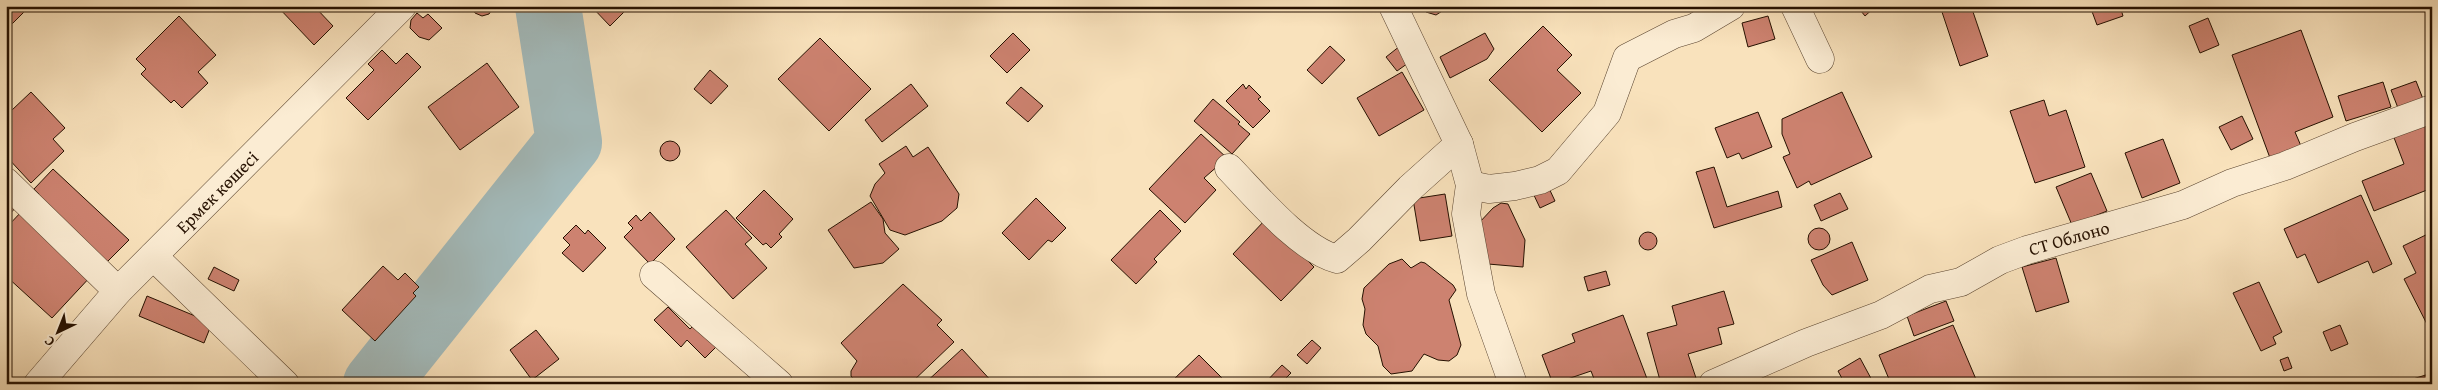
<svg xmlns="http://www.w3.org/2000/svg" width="2438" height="390" font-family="'Gentium Book Plus',serif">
<rect width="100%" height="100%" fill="#f9e2bc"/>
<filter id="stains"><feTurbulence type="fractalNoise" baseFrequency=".004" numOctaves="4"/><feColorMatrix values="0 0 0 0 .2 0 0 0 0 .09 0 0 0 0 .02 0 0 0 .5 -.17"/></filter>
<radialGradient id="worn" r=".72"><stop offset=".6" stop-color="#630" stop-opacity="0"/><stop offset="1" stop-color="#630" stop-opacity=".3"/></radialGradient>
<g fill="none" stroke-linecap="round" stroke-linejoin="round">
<path stroke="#a3bbbc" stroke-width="66" d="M376,384l193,-242 -21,-136"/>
</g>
<g fill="#cd8270" stroke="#251000">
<path d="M6,6h24l-18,18 -6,-6z"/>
<path d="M277,6h37l19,20 -19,19z"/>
<path d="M494,6l-5,8 -7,2 -7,-3 -4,-7z"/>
<path d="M591,6h39l-20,20z"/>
<path d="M1423,6h27l-14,9 -10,-3z"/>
<path d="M1857,6h19l-11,10z"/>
<path d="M1959,6h12l17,50 -28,10 -18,-54z"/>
<path d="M2090,6h30l3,10 -26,9z"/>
<path d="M417,13l6,5 5,-4 14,14 -13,12 -10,-3 -9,-9 1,-8z"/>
<path d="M179,16l37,39 -18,17 10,11 -26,25 -8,-8 -3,3 -30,-29 5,-5 -10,-10z"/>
<path d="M1768,16l7,23 -27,8 -6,-24z"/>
<path d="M2208,18l11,27 -19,8 -11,-27z"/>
<path d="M1543,26l29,29 -15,15 24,23 -39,39 -53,-52z"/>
<path d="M2301,30l32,87 -38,15 6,14 -31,12 -38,-103z"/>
<path d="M1013,33l17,17 -23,23 -17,-17z"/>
<path d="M1485,33l9,16 -7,10 -37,19 -10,-21z"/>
<path d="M820,38l51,51 -42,42 -51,-52z"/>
<path d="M1330,46l15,14 -23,24 -15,-14z"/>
<path d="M1400,46l11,15 -14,10 -11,-14z"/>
<path d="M382,50l14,14 11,-11 14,14 -53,53 -22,-22 28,-28 -6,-6z"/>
<path d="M487,63l32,44 -59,43 -32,-43z"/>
<path d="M710,70l18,16 -17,18 -17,-15z"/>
<path d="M1402,72l22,38 -45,26 -22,-38z"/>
<path d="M2416,81l7,18 -25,9 -7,-18z"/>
<path d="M2383,82l8,25 -45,14 -8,-25z"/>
<path d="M911,84l17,22 -46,36 -17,-22z"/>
<path d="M1243,84l3,5 3,-4 12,12 -3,2 12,12 -17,17 -27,-27z"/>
<path d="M1021,87l22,19 -15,16 -22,-19z"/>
<path d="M31,92l34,36 -12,11 11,12 -33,32 -25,-27v-49l6,3z"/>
<path d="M1842,92l30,65 -61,28 -2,-4 -12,7 -14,-31 7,-3 -8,-20v-15z"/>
<path d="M1213,99l27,23 -2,2 12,10 -18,20 -38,-33z"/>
<path d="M2044,100l5,16 17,-6 19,57 -50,16 -25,-72z"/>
<path d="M1758,112l14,35 -30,12 -3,-6 -12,5 -12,-30z"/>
<path d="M2242,116l11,23 -22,11 -12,-23z"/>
<path d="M2432,120v68l-58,23 -12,-30 42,-17 -11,-29z"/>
<path d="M1201,134l26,24 -23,20 12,12 -31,33 -36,-34z"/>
<path d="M2163,139l17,44 -38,15 -17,-45z"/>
<circle cx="670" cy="151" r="10"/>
<path d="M906,146l7,11 15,-10 31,47 -2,14 -15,13 -37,14 -15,-5 -20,-34 5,-12 10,-11 -6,-9z"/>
<path d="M1714,167l13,40 51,-16 4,16 -68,21 -18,-56z"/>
<path d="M53,169l76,71 -24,24 -70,-66 4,-4 -5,-5z"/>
<path d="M2091,173l16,38 -35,14 -16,-38z"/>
<path d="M1547,184l8,17 -15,7 -8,-17z"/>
<path d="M764,190l29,29 -14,15 3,3 -11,11 -5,-5 -3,2 -27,-27z"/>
<path d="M6,191l13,13 -13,14z"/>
<path d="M1840,193l8,16 -27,12 -7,-16z"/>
<path d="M1445,194l7,42 -32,5 -7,-42z"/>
<path d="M2361,195l31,69 -19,9 -5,-12 -50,22 -13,-29 -8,4 -13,-29z"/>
<path d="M1036,198l30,30 -14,14 -4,-2 -19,20 -27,-27z"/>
<path d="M871,202l12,17 2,14 14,16 -16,14 -29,5 -26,-38z"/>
<path d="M1501,203l7,1 17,36 -2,27 -35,-3 -10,-40 15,-16z"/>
<path d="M23,210l69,65 -40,43 -46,-42v-48z"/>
<path d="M726,210l26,28 -7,6 22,24 -34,31 -47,-52z"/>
<path d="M1160,210l21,21 -27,28 3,3 -21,22 -25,-24z"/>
<path d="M650,212l25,27 -25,25 -26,-27 9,-9 -5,-5 8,-8 5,6z"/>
<path d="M1266,219l48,48 -33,34 -48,-47z"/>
<path d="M576,225l9,9 3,-4 18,18 -23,24 -21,-19 8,-8 -7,-7z"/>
<circle cx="1819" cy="239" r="11"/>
<path d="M2432,232v102l-28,-55 12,-6 -13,-27z"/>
<circle cx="1648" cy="241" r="9"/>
<path d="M1852,242l16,38 -36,15 -9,-10 -12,-25z"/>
<path d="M2056,258l13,44 -33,10 -14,-45z"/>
<path d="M1402,259l9,9 10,-6 4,1 28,22 3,5 -7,10 12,45 -4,10 -8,6 -11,-1 -14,-6 -12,17 -21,3 -8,-8 -5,-20 -12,-12 -3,-9 2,-16 -3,-10 2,-11 25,-24z"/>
<path d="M383,266l15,14 7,-7 14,14 -6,6 3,3 -41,45 -33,-31z"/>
<path d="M214,267l25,13 -5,11 -26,-12z"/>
<path d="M1606,271l4,14 -22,6 -4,-14z"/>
<path d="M2259,282l23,50 -9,5 3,7 -15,7 -28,-58z"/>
<path d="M903,284l39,36 -5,5 17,17 -44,42h-53l-6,-8v-5l6,-10 -16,-18z"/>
<path d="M1724,291l10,33 -16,4 4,16 -34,10 8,24 -21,6h-14l-14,-51 30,-8 -5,-19z"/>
<path d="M147,296l65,27 -8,20 -65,-27z"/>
<path d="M1946,301l8,20 -40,15 -7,-20z"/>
<path d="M668,307l22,22 7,-7 22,22 -14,14 -18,-18 -6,7 -27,-27z"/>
<path d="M1623,315l26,69h-53l-5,-13 -38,13 -11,-29 33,-13 -3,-8z"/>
<path d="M1953,325l25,59h-87l-12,-29z"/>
<path d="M2340,325l8,19 -17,7 -8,-19z"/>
<path d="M536,330l23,29 -27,21 -22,-30z"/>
<path d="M1312,340l9,8 -14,16 -10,-9z"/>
<path d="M962,349l32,35h-70z"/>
<path d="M1199,355l29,29h-54l-2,-3z"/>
<path d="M2288,357l4,11 -8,3 -4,-11z"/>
<path d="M1860,358l14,26h-29l-7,-13z"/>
<path d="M1282,365l9,8 -11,11h-16z"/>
<path d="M2432,373v11h-35z"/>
</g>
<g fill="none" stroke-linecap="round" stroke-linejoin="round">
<defs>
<g id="minor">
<path d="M1393,6l66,138 11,41 -4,29 15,80 32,90"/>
<path d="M1795,6l25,53"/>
<path d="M1229,168c27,28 71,81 108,91l22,-19 51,-52 49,-44"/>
<path d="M6,182l112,109"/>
<path d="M1470,185l19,4 26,-3 25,-6 18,-9 49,-58 20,-55 47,-24 20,-6 37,-22"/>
<path d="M153,256l132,128"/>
<path d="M654,275l125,109"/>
<path d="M38,384l80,-93 284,-285"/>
<path d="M1713,384l93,-41 75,-28 49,-26 31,-7 39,-22 27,-10 156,-45 49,-22 53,-17 70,-29 77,-28"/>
</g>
</defs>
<use href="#minor" stroke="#5a442f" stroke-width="29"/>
<use href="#minor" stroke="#fbecd3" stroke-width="28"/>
</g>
<g text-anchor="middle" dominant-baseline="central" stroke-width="4.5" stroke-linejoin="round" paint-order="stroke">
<g font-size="18" fill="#251000" stroke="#fbecd3">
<text transform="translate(217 192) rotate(-45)">Ермек көшесі</text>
<text transform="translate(2069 238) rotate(-16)">СТ Облоно</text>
</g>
</g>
<rect width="2438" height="390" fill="none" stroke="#f9e2bc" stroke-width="25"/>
<rect x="8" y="8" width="2423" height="375" fill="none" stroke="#251000" stroke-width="2.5"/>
<rect x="12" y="12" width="2413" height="365" fill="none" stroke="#251000"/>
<g transform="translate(58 332) rotate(223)" stroke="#fbecd3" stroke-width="4" paint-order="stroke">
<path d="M0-4L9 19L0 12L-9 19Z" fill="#251000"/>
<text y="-8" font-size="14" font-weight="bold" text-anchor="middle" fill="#251000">С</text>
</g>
<rect width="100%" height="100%" filter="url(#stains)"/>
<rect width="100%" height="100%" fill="url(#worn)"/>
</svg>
